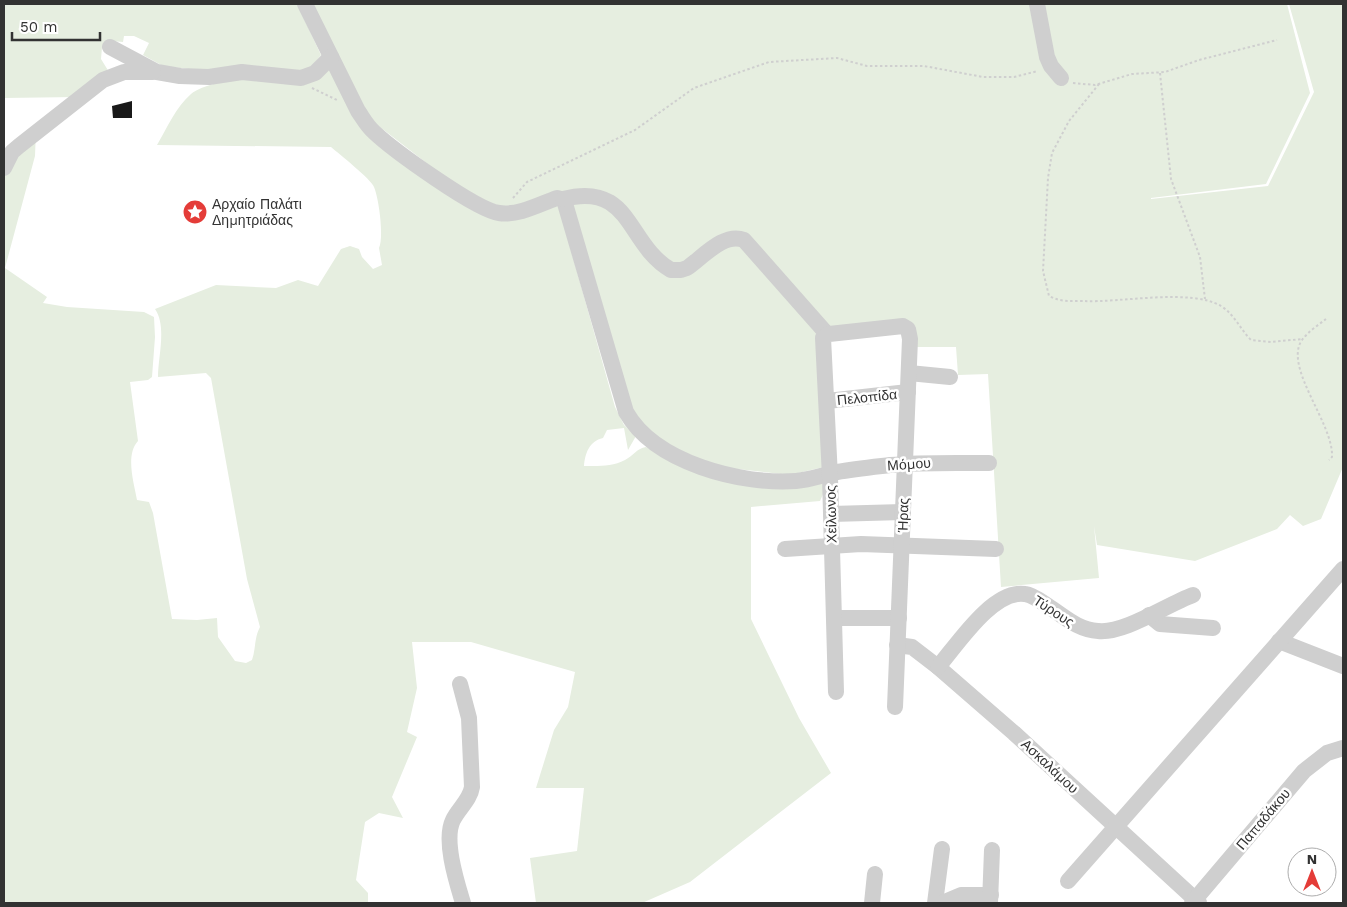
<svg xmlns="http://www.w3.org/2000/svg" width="1347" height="907" font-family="'Work Sans',sans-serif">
<rect width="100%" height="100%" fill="#fff"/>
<g fill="#e6eee0">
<path d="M4,4h293l24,51 -10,12 -8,5h-88l-52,-6 -20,-11 6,-12 -15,-7h-10l-1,6 -11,-1 -10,6 -1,12 8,13 -32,25 -73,1z"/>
<path d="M309,4h978l23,89 -44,91 -115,14v29v-28l117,-13 46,-94 -25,-88h54v463l-22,52 -18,7 -13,-11 -13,14 -82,32 -98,-16 -3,-19 5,52 -98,9 -13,-213 -30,1 -2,-28h-41v-15l-91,-3v138l-35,8 -69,-8 -56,-23 -32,-32 -63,-213 -63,9 -38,-13 -101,-78z"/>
<path d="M329,68l26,52 118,91 85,-7 57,203 9,18 12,11 -8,14 -4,-22 -17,2 -4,8c-14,3 -18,16 -19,28 14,0 28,1 41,-6 8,-4 12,-12 21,-13l31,18 145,16 2,11 -4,9 -69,6v112l48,99 32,55 -141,109 -48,21h-106l-6,-45 47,-7 7,-63h-48l18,-58 14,-23 7,-35 -104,-30h-59l5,46 -10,44 10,5 -25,60 11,21 -24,-5 -14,9 -9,58 12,13v10h-364v-744l32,-29 -1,26 -30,112 42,29 -4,6 24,4 77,5 10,5 1,20 -3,40 -4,3 -18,2 8,59c-13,14 -4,42 -1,59l12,2 4,11 19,106 25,1 20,-2 1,19 17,24 11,2 6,-3c4,-11 2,-22 8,-33l-13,-48 -36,-201 -5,-5 -48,4c0,-20 9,-51 -3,-68l61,-24 60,3 22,-8 20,6 23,-37 9,-3 9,3 3,8 11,12 9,-4 -3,-17c5,-11 0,-49 -5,-61 -3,-8 -35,-33 -43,-40l-174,-2c10,-17 19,-38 34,-51 23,-18 106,-22 138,-26z"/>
</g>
<path fill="#191919" d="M132,101v17h-19l-1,-12z"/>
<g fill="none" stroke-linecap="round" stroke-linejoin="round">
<g stroke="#cfcfcf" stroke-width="2" stroke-dasharray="2.5 2.5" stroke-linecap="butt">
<path d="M1160,73l11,106 29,78 5,42"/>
<path d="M1073,83l22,2 37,-11 33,-2 34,-12 78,-20"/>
<path d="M1099,84l-30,37 -17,32 -4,25 -5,93 6,25c11,6 22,5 34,5 37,2 108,-13 138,5 14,9 19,23 30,34l20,2 31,-3"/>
<path d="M312,88l25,12"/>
<path d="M513,198l14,-16 108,-52 59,-42 75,-26 68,-4 30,8h57l59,11h31l24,-6"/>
<path d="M1326,319c-8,6 -18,13 -24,21 -19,27 32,84 30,117l-3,3"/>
</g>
<g stroke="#cfcfcf" stroke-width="16">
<path d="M305,4l53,107c5,7 9,15 16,21 19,18 102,78 125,81 19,3 41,-9 58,-15l7,2 62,212c29,51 115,73 170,69 14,-1 27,-6 41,-9 17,-3 36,-5 53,-7 33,-3 66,-2 99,-2"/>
<path d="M1037,4l10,53 4,9 10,12"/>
<path d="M110,47l47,25 23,4 29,1 33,-5 59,6 14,-5 16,-16"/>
<path d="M4,168l8,-16 7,-6 84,-66 21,-8h29"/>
<path d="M563,199c69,-18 63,45 108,71h10l6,-2c16,-11 37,-36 57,-28l83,94"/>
<path d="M909,373l41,4"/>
<path d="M827,401l81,-9"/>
<path d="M831,514l72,-2"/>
<path d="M785,549l76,-5 135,5"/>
<path d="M1149,615l11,9 53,4"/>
<path d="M834,618h65"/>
<path d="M1279,641l64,25"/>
<path d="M897,645l15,2 26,20 76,66 185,170"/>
<path d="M938,667c19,-22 55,-78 87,-73 9,1 18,9 26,14 15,10 28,22 47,23 26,3 68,-26 95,-36"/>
<path d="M460,684l9,34 3,69c-2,13 -13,21 -19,33 -10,20 4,63 10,83"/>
<path d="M836,692l-6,-215 -7,-139 6,-4 74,-8 5,3 2,10 -15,368"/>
<path d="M1068,881l275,-312"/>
<path d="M872,903l3,-29"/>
<path d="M935,903l7,-54"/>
<path d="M942,903l19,-8h30"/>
<path d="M990,903l2,-53"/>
<path d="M1192,903l112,-132 23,-18 16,-5"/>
</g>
</g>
<defs>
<symbol id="sight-disc" viewBox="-11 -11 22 22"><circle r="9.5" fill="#e43c38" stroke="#fff"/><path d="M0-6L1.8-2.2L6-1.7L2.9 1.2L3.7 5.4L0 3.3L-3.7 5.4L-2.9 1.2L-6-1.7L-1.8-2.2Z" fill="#fff"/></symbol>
</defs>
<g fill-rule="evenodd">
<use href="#sight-disc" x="181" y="198" width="28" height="28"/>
</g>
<g text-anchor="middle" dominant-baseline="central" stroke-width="5" stroke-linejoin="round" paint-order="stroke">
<g font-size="14" fill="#323232" stroke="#fff" text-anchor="start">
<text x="212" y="204">Αρχαίο Παλάτι<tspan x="212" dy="16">Δημητριάδας</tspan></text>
</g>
<g font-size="14" fill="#323232" stroke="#fff">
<text transform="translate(867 397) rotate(-6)">Πελοπίδα</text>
<text transform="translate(909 464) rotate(-4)">Μόμου</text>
<text transform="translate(831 514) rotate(-91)">Χείλωνος</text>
<text transform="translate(903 515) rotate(-88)">Ήρας</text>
<text transform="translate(1054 611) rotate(33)">Τύρους</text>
<text transform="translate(1050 766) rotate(43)">Ασκαλάμου</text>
<text transform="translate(1263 819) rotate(-50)">Παπαδάκου</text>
</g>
</g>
<rect width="1347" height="907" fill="none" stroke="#323232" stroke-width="10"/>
<g transform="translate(1312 872)"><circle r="24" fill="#ffffff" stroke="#adadad"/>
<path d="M0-4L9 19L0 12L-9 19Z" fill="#e43c38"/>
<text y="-8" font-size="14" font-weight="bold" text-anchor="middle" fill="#323232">N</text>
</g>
<path d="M12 32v8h88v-8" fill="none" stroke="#323232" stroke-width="2.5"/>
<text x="20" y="32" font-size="15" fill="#323232" stroke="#ffffff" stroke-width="4" paint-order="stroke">50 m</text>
</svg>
